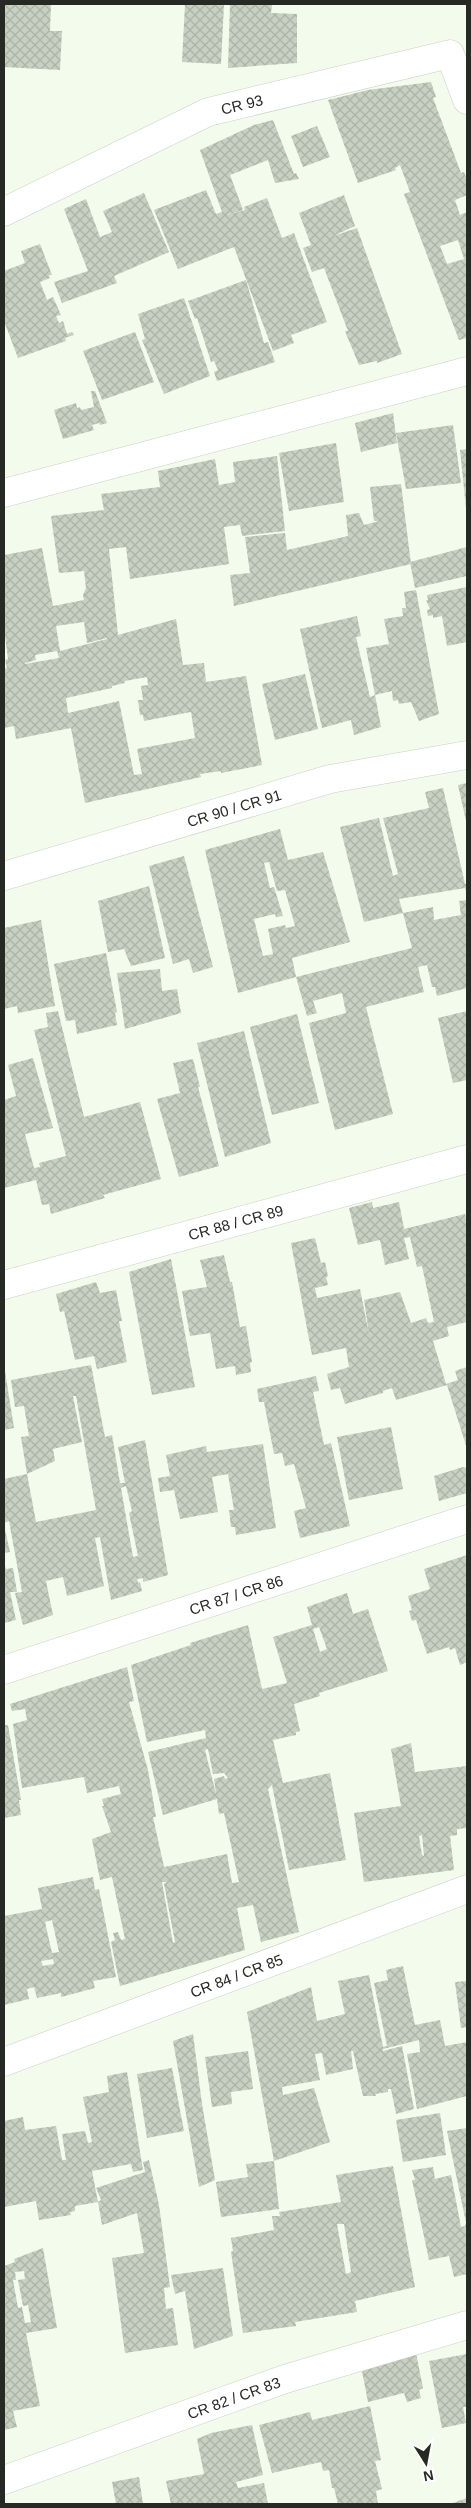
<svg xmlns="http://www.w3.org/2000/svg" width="471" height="2508" font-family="Helvetica,sans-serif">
<defs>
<pattern id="building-cross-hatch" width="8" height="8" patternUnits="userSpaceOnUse" patternTransform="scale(1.25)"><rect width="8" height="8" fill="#c8d0c2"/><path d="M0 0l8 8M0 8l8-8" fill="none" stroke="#acb3a7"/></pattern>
</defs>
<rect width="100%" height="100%" fill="#f3fbed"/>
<g fill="url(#building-cross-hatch)" fill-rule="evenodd">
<path d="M4,4h47l-1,27h12l-2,39 -56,-3z"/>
<path d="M185,4h39l-3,60 -39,-2z"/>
<path d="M230,4h42l-1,9 26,1v49l-69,5z"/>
<path d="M431,82l5,15 -3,1 28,75 3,-1 3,8v15l-12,5 5,15 7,-3v126l-8,2 -55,-146 6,-2 -10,-27 -5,3 1,2 -38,13 -30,-83 40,-10zM458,240l6,19 -17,5 -7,-18z"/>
<path d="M273,120l21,54 2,-1 3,6 -24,4 -7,-23 -38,15 13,35 -16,5 18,-5 -1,-3 23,-9 15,40 12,-5 33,89 -36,13 3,8 -21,8 -39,-104 -56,22 -24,-59 52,-20 10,24 6,-2 -22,-62 54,-25z"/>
<path d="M317,126l13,31 -27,10 -12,-31z"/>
<path d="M144,193l25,59 -55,24 3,7 -55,20 -8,-21 34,-11 -24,-62 22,-10 14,38 12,-5 -9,-21z"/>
<path d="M344,195l11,31 -22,10 24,-8 45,126 -25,9v-2l-18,4 -12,-29 -2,-5h3l-24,-63 -12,4 -9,-24 8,-3 -12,-32z"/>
<path d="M40,244l12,31h-3l1,3 -10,4 7,18 6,-3 8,18 -5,1 3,7 4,-2 4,13 5,-2 2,3 -9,3 1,3 -48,17 -14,-37v-50l21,-8 -4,-12z"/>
<path d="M246,280l18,63 4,-1 7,20 -58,19 -3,-9 4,-2 -4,-9 -3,1 -14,-44 -2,1 -7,-18z"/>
<path d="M184,298l26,78 -46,18 -22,-54 3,-1 -7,-25z"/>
<path d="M135,332l19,50 -52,18 -19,-49z"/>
<path d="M91,391h4l12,32 -7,2 -1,-2 -7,2 2,5 -31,9 -9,-29 22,-7 1,5 3,-1 1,3 13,-3z"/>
<path d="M393,413l4,30 -36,9 -6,-29z"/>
<path d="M453,425l8,58 -55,6 -10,-56z"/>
<path d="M336,443l8,59 -55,9 -10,-58z"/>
<path d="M467,449v59h-1l-6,-58z"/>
<path d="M277,456l8,75 -43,5 -2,-11 -16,2 5,37 -99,15 -4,-32 -17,2 9,86 58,-16 7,46 21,-2 2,19 40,-6 16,89 -41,8v-2l-21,3 1,3 -116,26 -14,-75 -55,11 -2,-13 -10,2v-59l3,-1 -2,-8 3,-1 -4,-31v-73l38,-7 11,58 31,-6 -1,-5 3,-7 -2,-17 -25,2 -8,-57 53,-6 -3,-16 59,-7 -2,-16 57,-12 4,26 16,-3 -2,-20zM84,622l3,21 20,-5v1l-47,12 -4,-25zM57,651l2,7 -34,6v-1l11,-3 -1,-5zM147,677l1,8 -7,1 2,14h-5l2,15h3l1,6 47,-9 4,26 -58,11 5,25 -8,1 -15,-74 -51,12 -2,-15 46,-10v-2l13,-3v-2z"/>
<path d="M401,484l10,80 -177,42 -4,-31 20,-2 -5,-36 40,-4 2,17 61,-14 -2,-21 13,-2 5,12 15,-4h-5l-4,-34z"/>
<path d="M467,547v29l-52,12 -5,-26z"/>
<path d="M467,587v55l-20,4 -5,-30 -9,2v-3l-5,1 -1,-6 3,-1 -4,-9h2l-1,-5z"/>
<path d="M416,590l23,124 -20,7 -8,-19 -12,2 -1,-4 -5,1 -1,-10 -17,4 -9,-47 23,-4 -5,-25 19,-3 -1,-8h4l-2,-16z"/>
<path d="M357,616l4,20 -5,1 14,60 5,-2 6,32 -27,8 -3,-15 -29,8 -22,-99z"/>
<path d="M305,674l13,55 -43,11 -13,-56z"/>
<path d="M467,783v38h-1l-8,-36z"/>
<path d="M443,788l22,96h2v10l-2,-6 -66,11 4,14 -39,9 -24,-95 39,-9 14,58 5,-2 -15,-56 46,-10 -4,-16z"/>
<path d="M280,829l8,31 35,-8 27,90 -58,16 4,19 -58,16 -33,-143zM269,862l8,29 8,-1 10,36 -9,2 -1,-3 -17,4 5,25 -10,2 -9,-37 21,-5 1,3 7,-1 -9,-29 -4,1 -6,-25z"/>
<path d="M184,856l29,111 -20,6 -4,-14 -16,5 -24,-98z"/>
<path d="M149,886l16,72 -34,8 -7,-17 -16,3 -10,-51z"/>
<path d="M467,900v88l-30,8 -2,-9h-3l-5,-22 -9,2 6,25 -58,15 27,107 -58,16 -26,-107 37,-10 -4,-20 -29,8 4,12 -10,3 -11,-39 116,-29 -9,-35 30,-6 1,13 27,-5 -2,-14z"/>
<path d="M41,920l14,86 -37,7 -1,-7 -13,3v-81z"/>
<path d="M106,953l11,59 -2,1 2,12 -40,9 -2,-14 -9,1 -12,-57z"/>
<path d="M160,969l2,22 15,-2 4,24 -56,16 -8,-56z"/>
<path d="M58,1011l26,106 56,-15 21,77 -58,16 2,3 -54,16 -2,-10 -7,1 -6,-25 -32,8v-88l12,-4 -8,-31 25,-7 20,70 -28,6 9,34 6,-1 -1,-4 27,-7 -32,-126 14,-3 -2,-14z"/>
<path d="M467,1011v69l-14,3 -15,-65z"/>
<path d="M297,1014l22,89 -47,12 -22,-88z"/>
<path d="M244,1031l27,112 -46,14 -28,-114z"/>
<path d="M193,1059l7,28h-2l21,79 -40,11 -22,-78 23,-6 -7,-30z"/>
<path d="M372,1202l1,6 26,-6 5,27 61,-15 2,10v98l-20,5 2,9 -16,5 13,43 12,-4 -3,-9 12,-4v82l-20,-64 -51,15 -4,-12 -9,3v2l-38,11 -5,-16 -9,2 -4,-16 22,-7 -3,-19 -34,7 -21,-112 24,-5 6,25 4,-1 3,14 -2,1 2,8 -13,3 2,10 43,-9 9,45 -5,-34 36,-8 11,31 15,-5 2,5 6,-1 -12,-56 -5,1 -7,-30 -6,1 5,21 -24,6 -5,-25 -22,5 -9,-37z"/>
<path d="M224,1255l6,27h2l8,45 6,-1 6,36 -2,1 1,9 -15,3 -1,-9 -19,3 -6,-36 -20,3 -8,-45 25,-4 -7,-27z"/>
<path d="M171,1259l24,128 -43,8 -23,-123z"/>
<path d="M96,1282l4,11 16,-3 6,31h-3l8,41 -30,7 -3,-13 -19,4 -11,-49 -4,1 -4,-18z"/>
<path d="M4,1365l10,63 -10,2z"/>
<path d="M91,1365l14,72 7,-2 8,48h5l-7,-36 27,-7 23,135 -25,7v-4l-6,1 1,4 2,-1 2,9 -31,9 -11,-63 -5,1 9,48 -37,10 -4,-19 -17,4 7,34 -30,10 -8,-32 7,-1 -13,-71 -5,2v-44l23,-5 -6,-37 8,-1 -5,-30 -9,1 -4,-27zM73,1396h3l20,114 -60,12 -9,-48 28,-13 -2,-12 29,-7zM126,1486l6,25 -3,2 9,43 -5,1 -12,-69z"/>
<path d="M316,1376l3,15 -6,1 11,53 7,-2 19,83 -50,12 -6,-27 12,-3 -12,-44 -9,2 -3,-13 -8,1 -10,-52h-5l-2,-13z"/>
<path d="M391,1427l12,62 -54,11 -12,-63z"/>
<path d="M263,1444l13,84 -40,7 -1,-8h-4l-2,-17h5l-6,-36 -16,3 6,35 -38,7 -6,-29 -14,2 -2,-14 12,-2 -4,-21 40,-9 1,6z"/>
<path d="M463,1467l4,1v25l-28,8 -5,-25z"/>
<path d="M4,1525l6,27 -6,1z"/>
<path d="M467,1555v107l-7,3 -5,-17 -5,2 -1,-3 -22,7 -11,-34 -4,1 -3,-10 3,-1 -4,-14 22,-7 -6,-20z"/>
<path d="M4,1563l2,6 7,-1 4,24h-7l6,28 -12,3z"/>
<path d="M347,1593l6,21 15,-5 20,62 -69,22 1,3 -26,8 6,27 -4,1v3l-23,5 10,43 47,-10 16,87 -57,10 -17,-85 -4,4 31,143 -38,10 -8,-37 -16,3 8,42 -125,36 -9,-44 4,-2 -2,-7 5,-1 3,8 4,-1 -13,-62 -12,3 -8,-41 19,-7 -9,-26h2l-2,-7 19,-5 -2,-8 -32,7 -3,-16 -62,11 -9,-64 14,-4 -2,-11 -13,2 -2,-7 117,-37 7,34 -5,1 19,68 8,47h-3l11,50 63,-13 5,29 7,-1 -15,-69 -5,1 -2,-15 -54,16 -15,-63 58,-14 -1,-8 -58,12 -16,-77 60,-20 -1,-2 58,-18 14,64 25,-6 -14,-46 39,-12 -5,-18zM319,1627l8,22 -7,3 -7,-23zM208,1749l5,25 11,-1 4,5 -3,1 -1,-3 -10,3 2,15 -11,-44zM162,1882h5l-3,2 11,58 -2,1z"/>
<path d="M4,1725h4l13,75h-2l2,15 -17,3z"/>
<path d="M411,1743l4,29 52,-6v62l-10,1v6l-7,1 4,34 -90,12 -10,-69 47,-7 -10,-57zM422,1835l2,21 -2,-1 -3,-19z"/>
<path d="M93,1877l2,13 4,-1 17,88 -23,4 2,7 -34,9v-4l-24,5 -3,-11 -7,2 2,10 -25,6v-89l38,-7 -4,-21zM52,1920l7,32 -7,1 -7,-31zM53,1959l1,5 -11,2 -2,-5z"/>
<path d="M403,1966l12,59 25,-5 5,26 22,-4v54l-50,13 -10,-55 13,-2 -1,-12 -36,9v2l19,-5 12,63 -18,5 -5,-25h-3v3l-13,2 1,2h-13l-10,-45h-2l2,18 -27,6 -4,-22 -7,1 5,26 -38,7 1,8 31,-7 16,54 -56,19 -27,-149 64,-25 6,34 28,-7 -7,-33 31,-6 14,72 4,-1 -13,-63 14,-3 -2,-10z"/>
<path d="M467,1981v46l-6,1 -6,-46z"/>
<path d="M193,2034l9,70 13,76 -16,7 -26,-146z"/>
<path d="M248,2051l5,38 -22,3 1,12 -20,3 -7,-50z"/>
<path d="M172,2068l12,63 -37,7 -10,-64z"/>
<path d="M127,2072l16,98 -10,2 -2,-8 -39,7 6,31 -23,4v5l-5,1 1,3 -32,5 -3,-19 -32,6v-86l19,-4 2,13 31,-4 6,34h4l-4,-26 23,-3 3,12 4,-1 -9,-45 26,-5 -2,-16z"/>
<path d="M440,2113l6,42 -43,7 -7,-42z"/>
<path d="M467,2128v146l-13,3 -5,-21 -20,4 -17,-80h3l-3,-10 21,-3 2,12 16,-4 10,52 4,-1 1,-3 -19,-92z"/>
<path d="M149,2160l10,45 11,82 -6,1 2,21 7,-1 5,37 -53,8 -13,-95 32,-5 -7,-40 -35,12 -4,-23 3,-2 -5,-12 49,-16 -2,-10z"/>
<path d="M274,2161l5,48 -58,8 -5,-35 32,-5 -2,-13z"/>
<path d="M393,2166l22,121 -60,14 2,11 -62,10 1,4 -53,7 -12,-81 2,-1 -2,-13 43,-8 -2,-14h8l-1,-4 62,-10 -5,-27zM337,2224h7l7,48 -5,2z"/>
<path d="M43,2248l14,80 -31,5 14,73 -27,5 4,16 -13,3v-164l11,-4 -1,-3zM24,2271l1,8 -7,1 5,26 5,-1 3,17 -6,1 -3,-16 -4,1 -5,-28h3l-1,-8z"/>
<path d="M223,2268l10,68 -39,13 -9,-58 -10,3 -4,-19z"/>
<path d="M415,2348l8,40 -4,2 2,8 -14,4 -3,-9 -36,9 -7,-36z"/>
<path d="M467,2354v53h-4l3,16 -24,5 -13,-67z"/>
<path d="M370,2406l11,54 -6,1 7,28 -6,2 2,13h-40l-4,-16h-2l-3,-18 -6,1 -2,-9 -49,11 -13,-48 51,-13 2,8z"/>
<path d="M252,2425l11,50 -27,7 2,6 26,-5 4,21h-97l-5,-23 38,-7 -7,-35 14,-6z"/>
<path d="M139,2477l4,27h-27l-4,-22z"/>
<path d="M467,2498v6h-17z"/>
</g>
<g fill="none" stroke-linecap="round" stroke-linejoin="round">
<defs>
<g id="minor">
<path id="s1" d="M4,212l204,-100 242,-58 17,46"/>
<path d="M4,493l463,-122"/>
<path id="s2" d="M4,876l326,-97 137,-24"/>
<path id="s3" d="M4,1285l463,-126"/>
<path id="s4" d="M4,1670l463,-151"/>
<path id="s5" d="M4,2062l463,-173"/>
<path id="s6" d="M4,2480l281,-101 182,-54"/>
</g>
</defs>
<use href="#minor" stroke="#c9d1c3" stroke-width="29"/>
<use href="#minor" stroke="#fff" stroke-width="28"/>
</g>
<g text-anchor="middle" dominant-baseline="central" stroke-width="5" stroke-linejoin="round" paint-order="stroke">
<g font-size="15" fill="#262924" stroke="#fff">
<text stroke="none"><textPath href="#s1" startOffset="262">CR 93</textPath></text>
<text stroke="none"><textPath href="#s2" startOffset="240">CR 90 / CR 91</textPath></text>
<text stroke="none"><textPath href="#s3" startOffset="240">CR 88 / CR 89</textPath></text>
<text stroke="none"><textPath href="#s4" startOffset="244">CR 87 / CR 86</textPath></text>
<text stroke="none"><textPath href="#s5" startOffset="248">CR 84 / CR 85</textPath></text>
<text stroke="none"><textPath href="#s6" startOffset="244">CR 82 / CR 83</textPath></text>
</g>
</g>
<rect width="471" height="2508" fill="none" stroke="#262924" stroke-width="10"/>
<g transform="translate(426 2463) rotate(169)" stroke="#ffffff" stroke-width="4" paint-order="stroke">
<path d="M0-4L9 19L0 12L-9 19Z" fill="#262924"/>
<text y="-8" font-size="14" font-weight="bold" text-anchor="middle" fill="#262924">N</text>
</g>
</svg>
